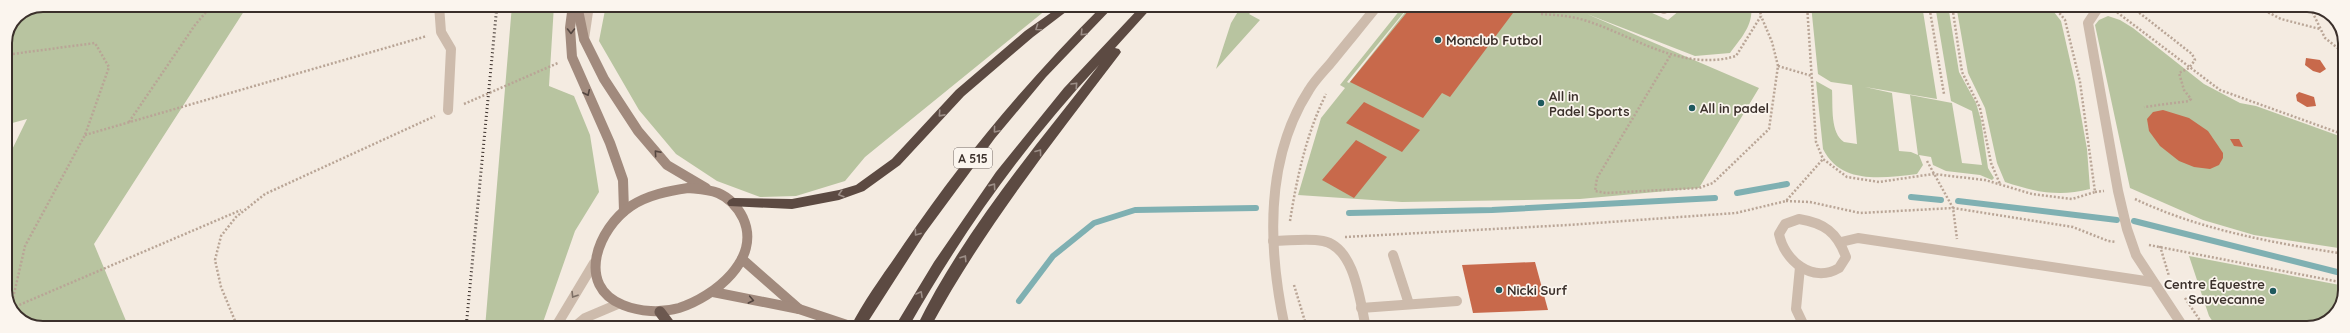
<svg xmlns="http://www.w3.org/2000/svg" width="2350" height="333" font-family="Quicksand,sans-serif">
<rect width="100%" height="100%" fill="#f4ebe1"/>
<g fill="#b8c4a0">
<path d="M43,5h205l-154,239 35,84h-91l-22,-11 -11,-22v-131l22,-45 -22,6v-82l11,-27z"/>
<path d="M512,5h42l-5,81 25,10 16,39 9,57 -24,39 -34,97h-56z"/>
<path d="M606,5h446l-187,152 -20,24 -49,15 -36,1 -43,-16 -41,-27 -37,-44 -40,-69z"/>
<path d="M1242,5h16l-9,9 11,6 -44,49 15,-46z"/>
<path d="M1404,5h6l-63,77 2,1 62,-78h223l34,15 18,-15h65c3,20 -10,33 -21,48l-35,3 -108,-42 172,74 -60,100 -119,11 -178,3 -104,-7 23,-77 24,-30 -5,-3z"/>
<path d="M1811,5h111l15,94 -72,-12 27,6 7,58 12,1 7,3 -8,-60 42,8 10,60 20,2 -10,-54 -21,-10 -16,-96h13l11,67 17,31 5,17 7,48 6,10 -2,2 -12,-5 -34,-4 -13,-6 -2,-8 -12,-2 4,10 -6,9c-34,4 -76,11 -94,-25l-7,-68 16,9c1,16 -2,43 12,52l13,2 -5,-59 -21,-3 -13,-8z"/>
<path d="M1956,5h86l12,7 7,9 14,61 12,67 3,40c-31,8 -55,3 -85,-7l-8,-19 -12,-55 -17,-35z"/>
<path d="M2108,16l12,4 13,8 71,56 36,19 16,3 89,32v111l-91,-14 -51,-15 -73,-32 -35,-163 4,-5z"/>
<path d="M2189,256l156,30v9l-13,23 -25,10h-90l-8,-12z"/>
</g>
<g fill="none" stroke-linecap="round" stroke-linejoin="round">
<g stroke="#7fb0b2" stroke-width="6">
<path d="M1737,193l50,-9"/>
<path d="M1911,197l30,3"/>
<path d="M1958,201l159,19"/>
<path d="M1349,213l143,-3 223,-12"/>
<path d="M2134,221l211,53"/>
<path d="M1019,301l34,-45 41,-33 41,-13 121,-2"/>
</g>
</g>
<g fill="#c8694b">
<path d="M1413,5h94l9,4 -66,88 -8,-4 -19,25 -73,-36z"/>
<path d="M2306,58l14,2 6,9 -6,4 -7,-2 -8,-6z"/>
<path d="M2299,92l15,5 2,9 -9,1 -10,-6 -1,-6z"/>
<path d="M1364,102l56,28 -18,22 -56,-29z"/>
<path d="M2163,110l26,8 19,13 15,22v5l-4,7 -9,4 -16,-2 -15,-6 -19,-15 -11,-15 -2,-12 6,-7z"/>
<path d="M2230,139h9l4,8 -9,-1z"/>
<path d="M1356,140l31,17 -33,41 -32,-18z"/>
<path d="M1535,262l13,48 -75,3 -11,-48z"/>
</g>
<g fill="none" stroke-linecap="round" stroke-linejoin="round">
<g stroke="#b9a596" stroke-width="2.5" stroke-dasharray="2 2" stroke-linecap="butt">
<path d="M1807,5l9,137 7,17 24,18 32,5 54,-8 52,6 47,14 40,5 23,-7 -15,-110 -15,-62 -8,-10 -8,-5"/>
<path d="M1929,5l15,89"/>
<path d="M1952,5l10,67 18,36 11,55 9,21"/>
<path d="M2144,5l-7,6 55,43 3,6 -6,8 -10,5 5,17 7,9 -2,2 -45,6"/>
<path d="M2254,5l27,14 39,10"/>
<path d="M2309,5l16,33 20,16"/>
<path d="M2114,10l106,80 125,45"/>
<path d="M1541,14c16,1 31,2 46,7 49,16 95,51 149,35l25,-40 -2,-11"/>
<path d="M5,55l90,-12 14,24 -24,68 -60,111 -14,61"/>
<path d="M1670,56l-73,122 -2,13 11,2 93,-5 14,-5 56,-54 9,-63 -6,-24 -11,-26"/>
<path d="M1778,66l34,10"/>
<path d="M464,104l94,-41"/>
<path d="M129,122l66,-97 17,-20"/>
<path d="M85,135l342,-99"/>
<path d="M1927,161l26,47 4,31"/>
<path d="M2095,192l9,-1"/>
<path d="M2135,199c65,31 139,44 210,55"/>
<path d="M1786,201l24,1 50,11 93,-5 120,19 35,14 8,1"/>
<path d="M1290,221c7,-44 16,-86 36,-127"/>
<path d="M1345,237l223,-12 168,-12 50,-12 37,-42"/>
<path d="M2149,245l196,38"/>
<path d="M2160,246l9,30"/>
<path d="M1294,285l13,43"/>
<path d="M2185,298l20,30"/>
<path d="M12,308l229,-98"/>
<path d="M238,328l-17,-41 -6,-27 6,-24 15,-19 29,-23 170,-78"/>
</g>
<g stroke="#cdbbac" stroke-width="10">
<path d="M1656,5l8,4"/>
<path d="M2100,5l-12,18 30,168 9,38 9,26 48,73"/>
<path d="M584,39l5,-34"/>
<path d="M1799,219c25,4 38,13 47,38l-7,11c-27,16 -55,-8 -60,-34l6,-10z"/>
<path d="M1273,241c16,0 34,-3 50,0 32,6 37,61 43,87"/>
<path d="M1841,242l17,-4 294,44"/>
<path d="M1393,255l16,49"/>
<path d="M1800,267l-4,42 9,19"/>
<path d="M1361,308l96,-7"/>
<path d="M1285,328c-17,-79 -21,-168 24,-238 6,-10 14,-18 21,-26 16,-20 32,-39 48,-59"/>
</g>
<path stroke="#cdbbac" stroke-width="10" d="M439,5l2,27 10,17 -3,61"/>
<g stroke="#cdbbac" stroke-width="10">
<path d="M555,328l39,-65"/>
<path d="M573,328l12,-10 33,-14"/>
</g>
<g stroke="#a18a7d" stroke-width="10">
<path d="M573,5l-3,23 2,29 38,86 13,37 1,31"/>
<path d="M577,5l7,34 20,40 34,52 29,34 39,23"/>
<path d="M688,188c10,1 20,1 30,5 12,5 19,13 25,25 19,41 -29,79 -64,90 -18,5 -39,4 -56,-3 -48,-19 -25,-77 8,-99 17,-11 37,-15 57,-18z"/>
<path d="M742,259l57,50"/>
<path d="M713,292l86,17 57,19"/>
</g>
<path stroke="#6c584f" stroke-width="11" d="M660,312l12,16"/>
<g fill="#5c4a42" fill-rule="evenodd">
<path d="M1062,5h13l-42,32 -69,59 -64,69 -36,26 -25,9 -47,9 -63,-3 -2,-3 2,-3 4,-2 59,1 47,-9 17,-5 36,-26 64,-69 69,-59z"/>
<path d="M1103,5h12l-69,72 -51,61 -70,95 -61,95h-14c15,-30 36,-57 54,-84 60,-88 124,-164 199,-239z"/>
<path d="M1142,5h12l-39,43 4,1 2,3 -2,3c-67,88 -136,175 -189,273h-14c46,-95 119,-181 183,-263 -74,79 -137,168 -191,263h-14l40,-66 62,-90 68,-84z"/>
</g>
<path stroke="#3b302b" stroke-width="3" stroke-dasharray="1 3" stroke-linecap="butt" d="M466,328l31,-323"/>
</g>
<defs><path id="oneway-chevron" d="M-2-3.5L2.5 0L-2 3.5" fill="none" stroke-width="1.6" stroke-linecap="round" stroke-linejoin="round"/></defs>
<g stroke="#9c8e87">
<use href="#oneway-chevron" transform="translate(1038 28) rotate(145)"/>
<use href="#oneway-chevron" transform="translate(1083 33) rotate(134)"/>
<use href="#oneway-chevron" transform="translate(1075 85) rotate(-47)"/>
<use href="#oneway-chevron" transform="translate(941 114) rotate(132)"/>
<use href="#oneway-chevron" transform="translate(996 130) rotate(130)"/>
<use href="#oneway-chevron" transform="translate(1039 152) rotate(-53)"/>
<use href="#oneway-chevron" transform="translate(993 186) rotate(-55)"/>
<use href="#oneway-chevron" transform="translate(841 194) rotate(163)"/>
<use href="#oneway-chevron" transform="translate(917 233) rotate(126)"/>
<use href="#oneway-chevron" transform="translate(964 258) rotate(-57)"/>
<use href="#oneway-chevron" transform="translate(920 294) rotate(-61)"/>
</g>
<g stroke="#544640">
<use href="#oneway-chevron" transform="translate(571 31) rotate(90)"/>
<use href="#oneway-chevron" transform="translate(587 93) rotate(65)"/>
<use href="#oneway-chevron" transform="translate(657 153) rotate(-131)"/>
<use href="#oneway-chevron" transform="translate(751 300) rotate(11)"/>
</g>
<use stroke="#7d6f65" href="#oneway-chevron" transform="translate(574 295) rotate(122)"/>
<g fill="#1f5a5e" stroke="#fbf5ee" stroke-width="1.5">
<circle cx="1438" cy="40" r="4"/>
<circle cx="1541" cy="103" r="4"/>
<circle cx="1692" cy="108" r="4"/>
<circle cx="1499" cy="290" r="4"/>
<circle cx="2273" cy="291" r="4"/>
</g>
<g text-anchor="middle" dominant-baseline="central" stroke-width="3.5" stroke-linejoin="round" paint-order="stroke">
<rect fill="#fbf5ee" stroke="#756b66" stroke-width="1" x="954" y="148" width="38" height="20" rx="3"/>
<g font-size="12" font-weight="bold" fill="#3b302b">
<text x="973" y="158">A 515</text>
</g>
<g font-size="13" font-weight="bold" fill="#3b302b" stroke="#fbf5ee" text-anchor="start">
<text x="1446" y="40">Monclub Futbol</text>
<text x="1549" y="96">All in<tspan x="1549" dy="15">Padel Sports</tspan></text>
<text x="1700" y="108">All in padel</text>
<text x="2265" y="284" text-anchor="end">Centre Équestre<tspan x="2265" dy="15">Sauvecanne</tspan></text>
<text x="1507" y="290">Nicki Surf</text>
</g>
</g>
<path d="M0 0H2350V333H0ZM43 12H2307A31 31 0 0 1 2338 43V290A31 31 0 0 1 2307 321H43A31 31 0 0 1 12 290V43A31 31 0 0 1 43 12Z" fill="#fbf5ee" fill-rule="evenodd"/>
<path fill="none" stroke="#3b302b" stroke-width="2" d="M43 12H2307A31 31 0 0 1 2338 43V290A31 31 0 0 1 2307 321H43A31 31 0 0 1 12 290V43A31 31 0 0 1 43 12Z"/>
</svg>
